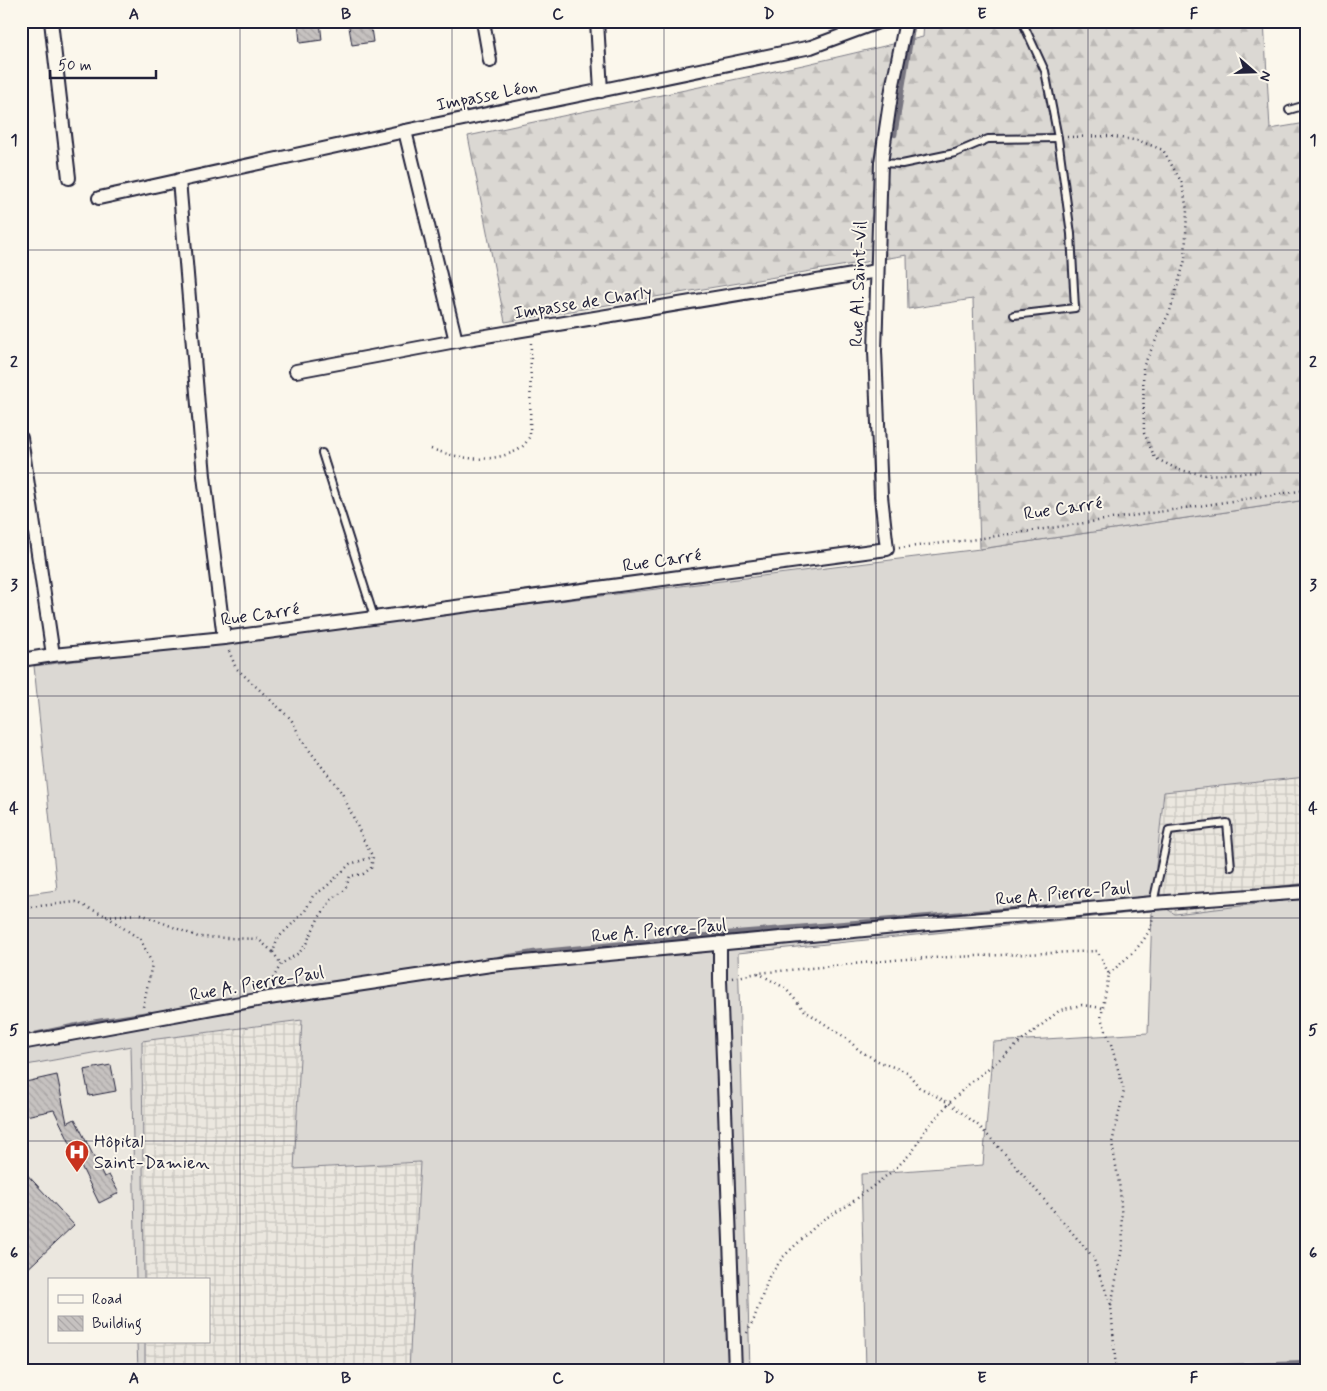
<svg xmlns="http://www.w3.org/2000/svg" width="1327" height="1391" font-family="Mynerve,sans-serif">
<defs>
<pattern id="industrial-grid" width="8" height="8" patternUnits="userSpaceOnUse" patternTransform="scale(1.25)"><rect width="8" height="8" fill="#ebe7df"/><path d="M0 4h8M4 0v8" fill="none" stroke="#c9c6c0"/></pattern>
<pattern id="forest-firs" width="22" height="20" patternUnits="userSpaceOnUse" patternTransform="scale(1.25)"><rect width="22" height="20" fill="#dbd8d3"/><path d="M5 1l3.5 6h-7zM16 11l3.5 6h-7z" fill="#bcb9b6"/></pattern>
<pattern id="building-back-hatch" width="6" height="6" patternUnits="userSpaceOnUse" patternTransform="scale(1.25)"><rect width="6" height="6" fill="#c6c2c0"/><path d="M-1 5l2 2M0 0l6 6M5-1l2 2" fill="none" stroke="#aaa6a6"/></pattern>
</defs>
<rect width="100%" height="100%" fill="#fbf7ec"/>
<filter id="ink" filterUnits="userSpaceOnUse"><feTurbulence type="fractalNoise" baseFrequency=".02" numOctaves="2"/><feDisplacementMap in="SourceGraphic" scale="10" xChannelSelector="R" yChannelSelector="G"/><feConvolveMatrix kernelMatrix="1 2 1 2 8 2 1 2 1" color-interpolation-filters="sRGB"/></filter>
<g filter="url(#ink)">
<path fill="#ebe7df" d="M131,1046l5,234h-87v62h88l1,28h-117v-304z"/>
<g fill="url(#industrial-grid)">
<path d="M1306,777v121l-131,16 -13,-8 -6,-40 8,-74z"/>
<path d="M302,1020l-8,149 126,-7 -11,208h-264v-28h64v-62h-65l-2,-239z"/>
</g>
<g fill="#dbd8d3" stroke="#7e7d87">
<path d="M1306,500v277l-142,15 -8,74 6,40 13,8 131,-16v472h-440l-5,-196 122,-9 10,-123 155,-9 4,-122 -414,42 12,417h-341l11,-208 -126,7 8,-149 -160,21 2,239h-8l-5,-234 -110,20v-171l36,-5 -23,-224 946,-117z"/>
<path d="M137,1342h8v28h-7z"/>
</g>
<path fill="url(#forest-firs)" stroke="#7e7d87" d="M924,21h340l6,108 36,-6v174l-5,1 2,92 3,1v109l-326,49 -7,-250 -65,10 -1,-54 -402,67 -37,-186 335,-71 120,-28z"/>
<g fill="none" stroke-linecap="round" stroke-linejoin="round">
<g stroke="#787681" stroke-width="4.5">
<path d="M895,135l19,-114"/>
<path d="M1280,888l26,-3"/>
<path d="M499,958l35,-6 205,-20 349,-29"/>
<path d="M35,1034l57,-12 58,-9"/>
<path d="M1130,1370l176,-7"/>
</g>
</g>
<g fill="url(#building-back-hatch)" stroke="#22223b">
<path d="M298,21h22l2,19 -22,3z"/>
<path d="M348,21h22l3,21 -21,3z"/>
<path d="M111,1065l5,26 -27,5 -5,-26z"/>
<path d="M57,1075l10,48 8,-4 29,58 5,-2 10,18 -20,10 -45,-93 -33,7v-34z"/>
<path d="M21,1168l53,57 -53,50z"/>
</g>
<g fill="none" stroke-linecap="round" stroke-linejoin="round">
<defs>
<g id="lane">
<path d="M1289,110l17,-5"/>
<path d="M881,163l21,1 53,-11 33,-14 70,-1"/>
<path d="M1014,315l61,-7 -4,-74 -13,-96 -13,-67 -23,-50"/>
<path d="M322,453l52,164"/>
<path d="M1153,903l16,-73 58,-7 4,44"/>
</g>
<g id="street">
<path d="M51,21l18,157"/>
<path d="M483,21l7,40"/>
<path d="M597,21l4,70"/>
<path d="M405,131l51,210"/>
<path d="M179,180l25,296 20,162"/>
<path d="M99,198l306,-67 406,-84 70,-26"/>
<path d="M296,371l160,-30 421,-70"/>
<path d="M21,438l32,217"/>
<path d="M21,660l32,-5 171,-17 663,-89 -6,-53 -6,-145 6,-188 11,-74 14,-68"/>
<path d="M720,943v37l15,390"/>
<path d="M21,1043l241,-44 229,-34 662,-62 153,-11"/>
</g>
</defs>
<use href="#lane" stroke="#22223b" stroke-width="10"/>
<use href="#street" stroke="#22223b" stroke-width="16"/>
<g stroke="#22223b" stroke-width="2.5" stroke-dasharray="1 4" stroke-linecap="butt">
<path d="M1067,137l41,-1 32,5 23,9 19,33 5,27 -2,50 -15,51 -27,56 1,66 11,25 24,12 27,5 54,-3"/>
<path d="M431,449c25,8 46,13 71,7 7,-2 16,-5 21,-10 3,-3 5,-7 7,-10l1,-95"/>
<path d="M899,548l71,-8 336,-50"/>
<path d="M229,651l7,17 55,51 12,23 39,51 24,52 7,12 -2,11 -8,6 -13,2 -5,14 -13,9 -14,20 -12,25 -7,9 -18,11 -11,20"/>
<path d="M21,908l55,-6 30,14 35,24 11,24 -9,43"/>
<path d="M106,916l35,-2 57,23 60,2 15,13 5,-14 27,-27 8,-15 13,-9 24,-23 23,-7"/>
<path d="M273,952l8,12"/>
<path d="M758,973l27,15 20,23 41,27 14,13 20,11 27,10 12,15 30,16 30,23 27,29 87,102 18,48"/>
<path d="M1109,974c18,-17 42,-33 44,-59"/>
<path d="M732,978l26,-5 147,-14 192,-8 12,23 -8,44 10,26 13,47 -12,52 8,46 3,54 -12,63 5,64"/>
<path d="M747,1333l7,-14 15,-42 14,-20 39,-37 25,-14 47,-36 19,-19 12,-21 24,-27 19,-18 92,-75 22,-5 20,3"/>
</g>
<use href="#lane" stroke="#fbf7ec" stroke-width="6"/>
<use href="#street" stroke="#fbf7ec" stroke-width="12"/>
</g>
</g>
<path fill="none" stroke="#22223b" stroke-width="1" stroke-opacity="0.55" d="M240,21v1349M452,21v1349M664,21v1349M876,21v1349M1088,21v1349M21,250h1285M21,473h1285M21,696h1285M21,918h1285M21,1141h1285"/>
<defs>
<symbol id="hospital-pin" viewBox="-11 -11 22 30"><path d="M0 17L-7.5 6A9.5 9.5 0 1 1 7.5 6Z" fill="#c8321e" stroke="#fbf7ec"/><path d="M-5-5h3v3.5h4V-5h3V5h-3V1.5h-4V5h-3Z" fill="#fff"/></symbol>
</defs>
<g fill-rule="evenodd">
<use href="#hospital-pin" x="63" y="1138" width="28" height="38"/>
</g>
<g text-anchor="middle" dominant-baseline="central" stroke-width="4" stroke-linejoin="round" paint-order="stroke">
<g font-size="18" fill="#22223b" stroke="#fbf7ec">
<text transform="translate(487 96) rotate(-11)">Impasse Léon</text>
<text transform="translate(859 284) rotate(-88)">Rue Al. Saint-Vil</text>
<text transform="translate(583 303) rotate(-9)">Impasse de Charly</text>
<text transform="translate(1063 509) rotate(-8)">Rue Carré</text>
<text transform="translate(662 561) rotate(-8)">Rue Carré</text>
<text transform="translate(260 615) rotate(-8)">Rue Carré</text>
<text transform="translate(1063 894) rotate(-5)">Rue A. Pierre-Paul</text>
<text transform="translate(659 931) rotate(-5)">Rue A. Pierre-Paul</text>
<text transform="translate(257 984) rotate(-10)">Rue A. Pierre-Paul</text>
</g>
<g font-size="18" fill="#22223b" stroke="#fbf7ec" text-anchor="start">
<text x="94" y="1142">Hôpital<tspan x="94" dy="21">Saint-Damien</tspan></text>
</g>
</g>
<rect width="1327" height="1391" fill="none" stroke="#fbf7ec" stroke-width="55"/>
<rect x="48" y="1278" width="162" height="65" fill="#fbf7ec" stroke="#a4a2a5"/>
<rect x="58" y="1295" width="25" height="8" fill="#fbf7ec" stroke="#a4a2a5"/>
<text x="92" y="1304" font-size="15" fill="#22223b">Road</text>
<rect x="58" y="1316" width="25" height="15" fill="url(#building-back-hatch)" stroke="#a4a2a5"/>
<text x="92" y="1328" font-size="15" fill="#22223b">Building</text>
<g transform="translate(1254 72) rotate(110)" stroke="#fbf7ec" stroke-width="4" paint-order="stroke">
<path d="M0-4L9 19L0 12L-9 19Z" fill="#22223b"/>
<text y="-8" font-size="14" font-weight="bold" text-anchor="middle" fill="#22223b">N</text>
</g>
<path d="M50 70v8h106v-8" fill="none" stroke="#22223b" stroke-width="2.5"/>
<text x="58" y="70" font-size="15" fill="#22223b" stroke="#fbf7ec" stroke-width="4" paint-order="stroke">50 m</text>
<rect x="28" y="28" width="1272" height="1336" fill="none" stroke="#22223b" stroke-width="2"/>
<g font-size="16" text-anchor="middle" font-weight="bold" fill="#22223b">
<text x="134" y="19">A</text>
<text x="346" y="19">B</text>
<text x="558" y="19">C</text>
<text x="769" y="19">D</text>
<text x="982" y="19">E</text>
<text x="1194" y="19">F</text>
<text x="14" y="145">1</text>
<text x="1313" y="145">1</text>
<text x="14" y="367">2</text>
<text x="1313" y="367">2</text>
<text x="14" y="590">3</text>
<text x="1313" y="590">3</text>
<text x="14" y="813">4</text>
<text x="1313" y="813">4</text>
<text x="14" y="1035">5</text>
<text x="1313" y="1035">5</text>
<text x="14" y="1258">6</text>
<text x="1313" y="1258">6</text>
<text x="134" y="1383">A</text>
<text x="346" y="1383">B</text>
<text x="558" y="1383">C</text>
<text x="769" y="1383">D</text>
<text x="982" y="1383">E</text>
<text x="1194" y="1383">F</text>
</g>
</svg>
